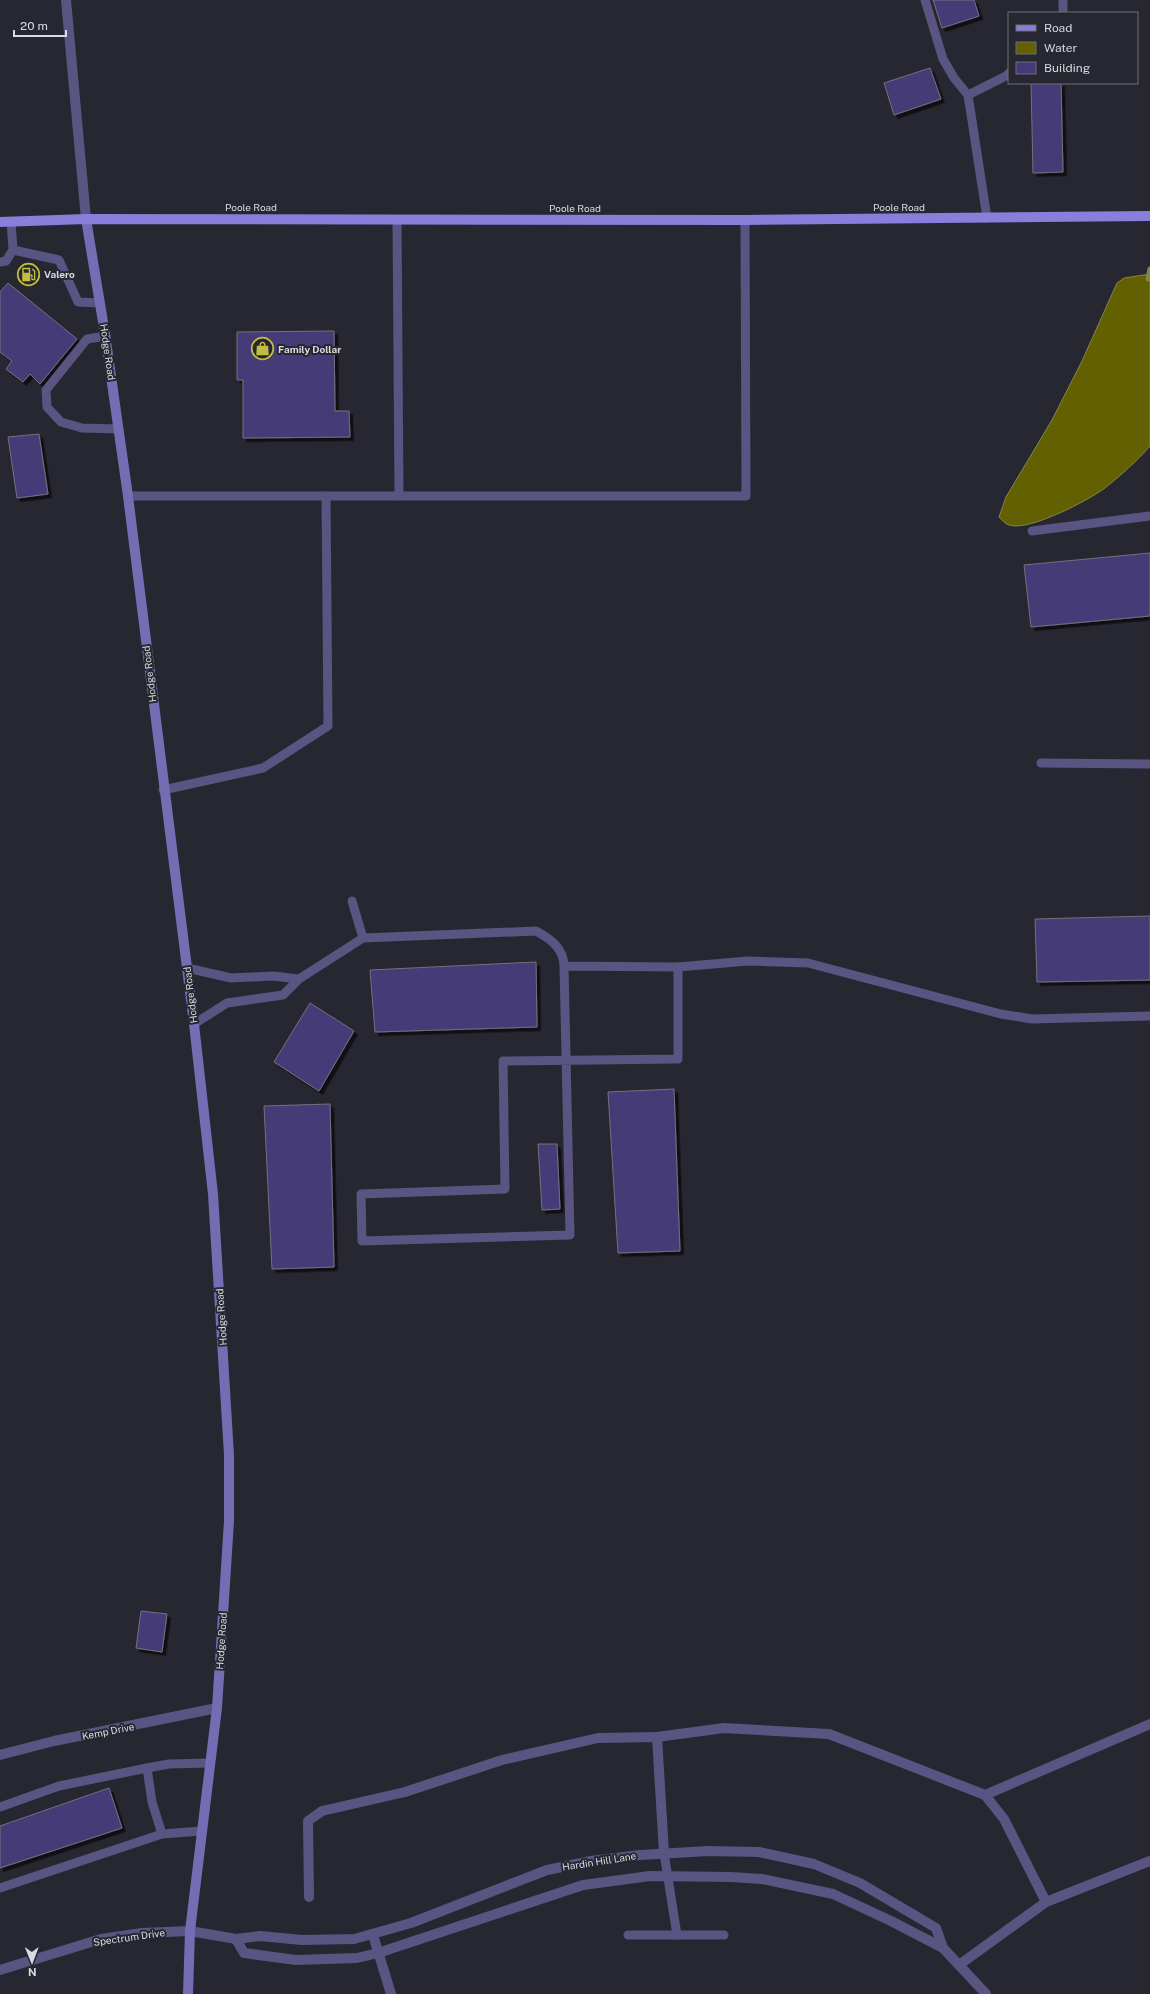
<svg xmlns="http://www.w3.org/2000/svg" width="1150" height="1994" font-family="'Public Sans',sans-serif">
<defs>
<filter id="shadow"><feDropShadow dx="3.5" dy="3.5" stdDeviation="0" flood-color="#0009"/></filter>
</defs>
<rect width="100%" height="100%" fill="#272731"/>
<path fill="#636002" stroke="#878545" d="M1150,274v172c-13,15 -29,29 -45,42 -16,12 -77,44 -96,37 -4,-1 -7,-5 -10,-8l7,-20 46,-77 30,-59 35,-78 7,-5z"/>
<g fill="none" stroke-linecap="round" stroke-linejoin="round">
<path stroke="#878545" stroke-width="5" d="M1148,279l2,-10"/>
</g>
<g fill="#443a77" stroke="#72727e" filter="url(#shadow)">
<path d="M933,0h41l5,16 -37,12z"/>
<path d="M930,68l11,31 -47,16 -10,-32z"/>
<path d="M1031,83h30l2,89 -30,1z"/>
<path d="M8,283l69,56 -37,45 -10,-10 -7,8 -17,-13 6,-8 -12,-9v-60z"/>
<path d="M334,331l1,80h14l1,26 -107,1v-58h-6v-48z"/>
<path d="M39,434l9,60 -31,4 -9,-61z"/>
<path d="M1150,553v63l-119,11 -7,-62z"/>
<path d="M1150,916v64l-113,2 -2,-63z"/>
<path d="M536,962l1,65 -162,5 -5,-62z"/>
<path d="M310,1003l44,28 -35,60 -45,-29z"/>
<path d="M674,1089l6,162 -62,2 -10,-161z"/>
<path d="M330,1104l4,163 -62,2 -8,-163z"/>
<path d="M538,1144h19l3,65 -18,1z"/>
<path d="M141,1611l26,3 -5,38 -26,-4z"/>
<path d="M109,1788l13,40 -122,40v-42z"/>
</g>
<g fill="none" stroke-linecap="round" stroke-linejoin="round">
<g stroke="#595482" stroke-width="9">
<path d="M925,0l18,59 11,19 14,17 19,123"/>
<path d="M1063,0v13"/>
<path d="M968,95l38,-19 3,-3"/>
<path d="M397,220l2,276"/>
<path d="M13,250l46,10 19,42 22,1"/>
<path d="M0,262l6,-1 7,-11 -2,-29"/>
<path d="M106,336l-19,3 -41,51 1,17 14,15 21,6 36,1"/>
<path d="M128,496h618l-1,-276"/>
<path d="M1032,531l118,-15"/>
<path d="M1041,763l109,1"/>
<path d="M163,790l100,-22 65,-42 -2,-230"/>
<path d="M352,901l11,37"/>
<path d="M678,967l70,-6 60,2 193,51 31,5 118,-3"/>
<path d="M187,968l44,10 42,-2 26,3"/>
<path d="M194,1024l33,-21 56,-8 16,-16 64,-41 173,-7c15,8 28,18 28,35l6,269 -208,6 -1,-47 144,-5 -2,-128 175,-2v-92l-114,-1"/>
<path d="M0,1807l59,-21 88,-18"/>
<path d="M162,1834l-10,-32 -5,-34 22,-4 41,-1"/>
<path d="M0,1888l162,-54 40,-3"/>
<path d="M628,1935h49l-13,-82"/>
<path d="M677,1935h47"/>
</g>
<g stroke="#595482" stroke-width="10">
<path d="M66,0l20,219"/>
<path d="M657,1737l67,-9 105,6 156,61 19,24 42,83 -87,63"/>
<path d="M0,1755l54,-14 163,-33"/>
<path d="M985,1795l165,-71"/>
<path d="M309,1897l-1,-76 14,-10 83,-19 97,-32 96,-22 59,-1 7,116"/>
<path d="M1046,1902l104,-41"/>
<path d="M373,1935l18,59"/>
<path d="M236,1939l8,14 52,7 61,-2 21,-5 205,-68 67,-9 81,1 31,2 71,15 58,27 52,27 43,46"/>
<path d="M0,1970l101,-31 41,-6 48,-2 46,8 24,-3 42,4 52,-1 57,-16 136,-53 44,-9 49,-6 68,-4 51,1 55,12 46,19 76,45 7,20"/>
</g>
<path stroke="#756cb4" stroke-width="10" d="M86,219l19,115 23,162 66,528 19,170 16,261v66l-12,187 -27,223 -2,63"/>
<path stroke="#8a7edb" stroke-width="10" d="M0,222l86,-3 659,1 405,-4"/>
</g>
<defs>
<symbol id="fuel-ring" viewBox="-11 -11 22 22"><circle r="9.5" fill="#272731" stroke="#c1bd40" stroke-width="1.5"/><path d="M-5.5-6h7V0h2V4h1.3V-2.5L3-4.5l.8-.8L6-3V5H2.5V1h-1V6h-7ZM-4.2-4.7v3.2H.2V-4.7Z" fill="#c1bd40"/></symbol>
<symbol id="shop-ring" viewBox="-11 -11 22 22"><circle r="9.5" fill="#272731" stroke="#c1bd40" stroke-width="1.5"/><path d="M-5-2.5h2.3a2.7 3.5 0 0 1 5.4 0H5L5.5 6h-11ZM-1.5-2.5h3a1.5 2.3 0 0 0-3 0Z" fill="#c1bd40"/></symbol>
</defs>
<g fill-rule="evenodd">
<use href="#fuel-ring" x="16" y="262" width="25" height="25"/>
<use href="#shop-ring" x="250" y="336" width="25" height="25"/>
</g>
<g text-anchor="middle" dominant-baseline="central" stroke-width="4" stroke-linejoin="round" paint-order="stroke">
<g font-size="10" fill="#dadae1" stroke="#272731">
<text x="251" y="207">Poole Road</text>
<text x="899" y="207">Poole Road</text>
<text x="575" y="208">Poole Road</text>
<text transform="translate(108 352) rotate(82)">Hodge Road</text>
<text transform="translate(149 674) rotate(-97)">Hodge Road</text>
<text transform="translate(190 995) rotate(-97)">Hodge Road</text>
<text transform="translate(221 1317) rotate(-94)">Hodge Road</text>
<text transform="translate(221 1641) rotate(-86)">Hodge Road</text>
<text transform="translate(108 1731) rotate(-11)">Kemp Drive</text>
<text transform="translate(599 1861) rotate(-9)">Hardin Hill Lane</text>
<text transform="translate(129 1937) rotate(-8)">Spectrum Drive</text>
</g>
<g font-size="10" font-weight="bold" fill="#dadae1" stroke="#272731" text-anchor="start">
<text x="44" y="274">Valero</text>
<text x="278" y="349">Family Dollar</text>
</g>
</g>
<rect x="1008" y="12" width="130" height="72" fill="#272731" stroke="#6f6f77"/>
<rect x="1016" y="25" width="20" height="6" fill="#8a7edb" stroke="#6f6f77"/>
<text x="1044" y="32" font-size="12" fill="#dadae1">Road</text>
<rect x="1016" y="42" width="20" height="12" fill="#636002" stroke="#6f6f77"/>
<text x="1044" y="52" font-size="12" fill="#dadae1">Water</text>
<rect x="1016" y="62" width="20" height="12" fill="#443a77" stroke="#6f6f77"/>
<text x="1044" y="72" font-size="12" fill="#dadae1">Building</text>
<g transform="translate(32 1962) rotate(179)" stroke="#272731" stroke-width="3" paint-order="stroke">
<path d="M0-3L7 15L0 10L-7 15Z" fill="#dadae1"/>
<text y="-6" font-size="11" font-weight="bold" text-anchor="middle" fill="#dadae1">N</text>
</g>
<path d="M14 30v6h52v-6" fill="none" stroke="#dadae1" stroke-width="2"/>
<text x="20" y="30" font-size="12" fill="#dadae1" stroke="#272731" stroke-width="3" paint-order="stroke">20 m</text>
</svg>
